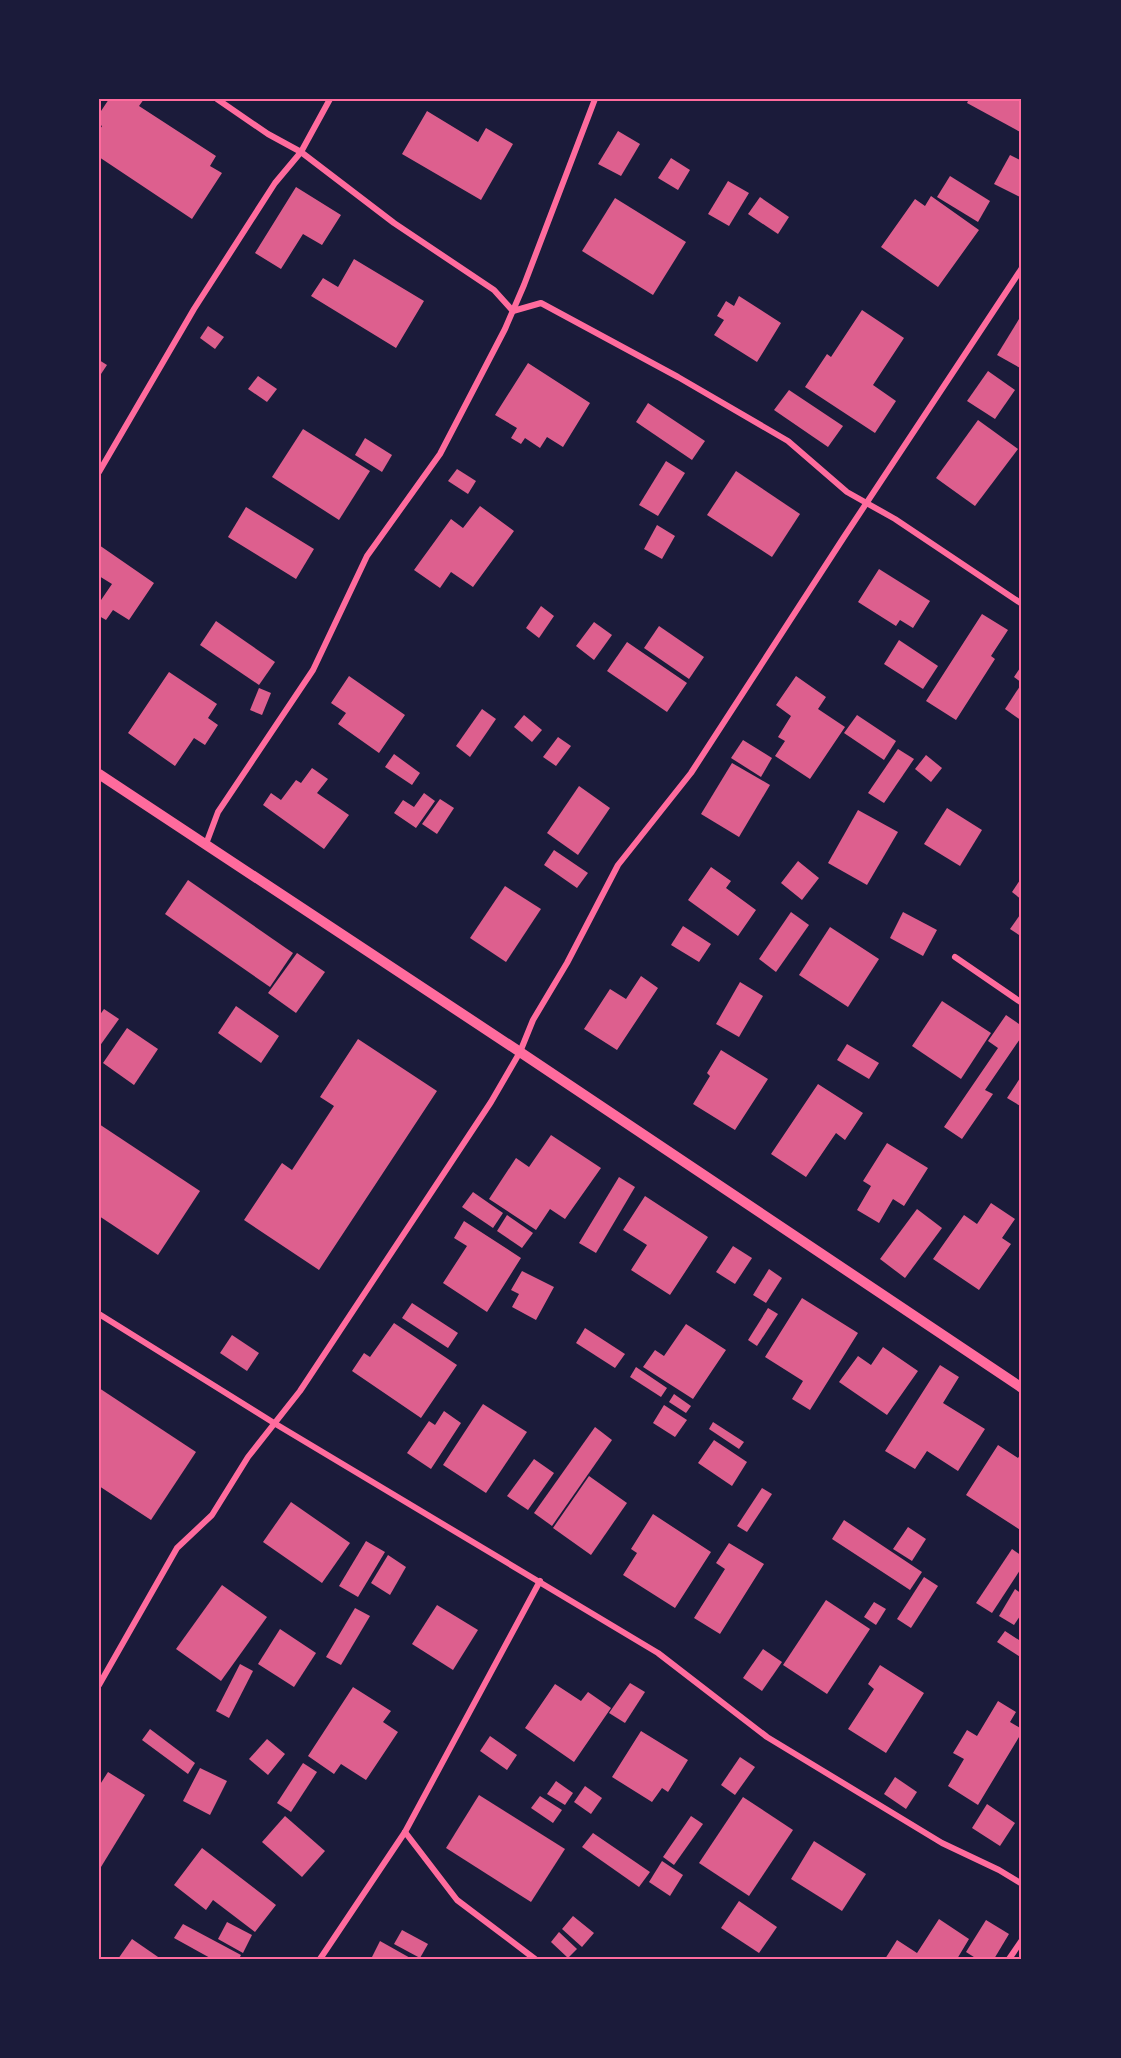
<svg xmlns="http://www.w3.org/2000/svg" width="1121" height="2058" font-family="'DM Sans',sans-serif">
<rect width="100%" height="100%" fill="#1b1b3a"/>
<g fill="#dd5f8e">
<path d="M109,99h35l-5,7 77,50 -6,10 12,7 -30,46 -93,-62v-26l3,-5 -3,-2v-10z"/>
<path d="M969,99h53v34l-55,-30z"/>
<path d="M427,111l51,31 8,-14 27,16 -32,56 -79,-46z"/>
<path d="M618,131l22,13 -19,32 -23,-12z"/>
<path d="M1010,155l12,6v37l-28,-14z"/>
<path d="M671,158l19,12 -12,20 -20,-12z"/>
<path d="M950,176l40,25 -12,21 -41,-25z"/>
<path d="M728,181l21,12 -20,33 -21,-12z"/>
<path d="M296,187l45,28 -19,30 -19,-11 -22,35 -26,-16z"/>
<path d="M931,196l48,34 -41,57 -57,-40 34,-48 10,7z"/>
<path d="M760,197l29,20 -11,17 -30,-20z"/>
<path d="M615,198l71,44 -33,53 -71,-44z"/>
<path d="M354,259l70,42 -28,47 -85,-52 12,-18 15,9z"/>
<path d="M739,296l42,27 -24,39 -43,-27 10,-15 -7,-4 9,-15 8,5z"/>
<path d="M862,310l42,28 -31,47 23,16 -21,32 -70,-46 22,-33 4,3z"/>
<path d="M1019,319l3,2v48l-25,-14z"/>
<path d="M208,326l16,11 -9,12 -15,-11z"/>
<path d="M99,360l8,5 -8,12z"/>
<path d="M528,363l62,40 -27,44 -16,-10 -7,11 -15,-10 -4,6 -10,-6 6,-10 -22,-13z"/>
<path d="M988,371l27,19 -20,29 -28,-18z"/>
<path d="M258,376l19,13 -10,13 -19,-13z"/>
<path d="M789,390l54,36 -15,21 -54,-37z"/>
<path d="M648,403l57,38 -13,19 -56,-38z"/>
<path d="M978,420l40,29 -43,57 -39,-28z"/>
<path d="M303,429l67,42 -31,49 -67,-43z"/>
<path d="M365,438l27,17 -10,17 -27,-17z"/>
<path d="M666,461l19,12 -27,43 -19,-11z"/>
<path d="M457,469l19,12 -8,13 -20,-13z"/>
<path d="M736,471l64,43 -28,43 -65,-42z"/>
<path d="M480,506l34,25 -41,56 -22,-15 -11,16 -26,-18 37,-51 12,9z"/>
<path d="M246,507l68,42 -18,30 -68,-42z"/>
<path d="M657,525l18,11 -13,23 -18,-10z"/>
<path d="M99,545l55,38 -25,37 -16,-10 -7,10 -7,-4v-13l13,-19 -13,-8z"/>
<path d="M879,569l51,32 -17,27 -13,-8 -4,6 -38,-24z"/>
<path d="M541,606l13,10 -15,22 -13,-10z"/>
<path d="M982,614l26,16 -17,26 4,3 -39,61 -30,-19z"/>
<path d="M216,621l59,41 -16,23 -59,-40z"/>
<path d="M594,622l18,13 -18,25 -18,-14z"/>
<path d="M659,626l45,31 -15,22 -45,-31z"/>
<path d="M899,640l39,26 -15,23 -39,-25z"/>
<path d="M627,642l60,41 -20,29 -60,-41z"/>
<path d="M1022,665v18l-8,-6z"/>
<path d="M169,672l48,32 -9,14 10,7 -13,20 -11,-7 -19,28 -47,-33z"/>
<path d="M349,676l56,39 -26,38 -41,-29 8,-11 -15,-10z"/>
<path d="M796,676l30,21 -8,12 27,18 -35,52 -35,-23 10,-15 -7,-4 13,-21 -15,-11z"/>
<path d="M1022,683v38l-17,-12z"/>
<path d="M259,688l12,5 -9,22 -12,-5z"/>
<path d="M482,709l14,10 -26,38 -14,-11z"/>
<path d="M524,715l18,15 -10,12 -18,-15z"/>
<path d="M857,715l39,26 -12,19 -40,-27z"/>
<path d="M558,737l13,9 -15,20 -13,-9z"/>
<path d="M743,740l29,18 -11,19 -30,-19z"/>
<path d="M898,749l16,10 -30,44 -16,-10z"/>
<path d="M394,754l26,19 -8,12 -27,-18z"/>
<path d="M926,755l16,13 -11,14 -16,-13z"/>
<path d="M732,763l38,22 -31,52 -38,-23z"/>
<path d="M312,768l16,11 -11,14 32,22 -25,34 -61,-44 8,-12 10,7 15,-20 5,3z"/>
<path d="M579,786l31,22 -32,47 -31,-22z"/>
<path d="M424,793l11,8 -19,27 -22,-15 9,-13 11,7z"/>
<path d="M440,799l14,9 -17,26 -15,-10z"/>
<path d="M947,808l35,22 -22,36 -36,-22z"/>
<path d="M858,810l40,22 -31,53 -39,-22z"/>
<path d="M554,850l34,23 -11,15 -33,-23z"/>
<path d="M798,861l21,17 -17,22 -21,-17z"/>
<path d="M711,867l20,14 -5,7 30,22 -18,26 -50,-36z"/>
<path d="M1022,877v23l-10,-8z"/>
<path d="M188,880l105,73 -23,34 -105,-73z"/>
<path d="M505,886l36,23 -35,53 -36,-24z"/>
<path d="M791,912l18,13 -33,47 -17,-13z"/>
<path d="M903,912l34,18 -14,26 -33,-18z"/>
<path d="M1022,912v25l-12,-8z"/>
<path d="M683,926l28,18 -12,18 -28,-17z"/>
<path d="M830,927l49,32 -31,48 -49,-32z"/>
<path d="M297,953l28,19 -29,41 -28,-20z"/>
<path d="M641,976l17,12 -41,62 -33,-21 26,-40 16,10z"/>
<path d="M740,982l23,14 -24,41 -23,-13z"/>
<path d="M942,1001l49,32 -30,46 -49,-33z"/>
<path d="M236,1006l43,30 -18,27 -43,-30z"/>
<path d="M104,1009l15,10 -20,28v-31z"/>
<path d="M1006,1015l16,11v10l-37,54 8,4 -31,45 -18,-12 54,-79 -10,-7z"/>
<path d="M127,1028l31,21 -24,36 -31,-22z"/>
<path d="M358,1039l79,52 -118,179 -75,-50 38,-57 10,7 42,-64 -14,-9z"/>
<path d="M847,1044l32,19 -10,16 -32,-19z"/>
<path d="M721,1050l47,29 -33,51 -42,-26 17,-28 -3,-3z"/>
<path d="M1022,1075v32l-15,-9z"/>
<path d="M818,1084l45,29 -18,27 -9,-7 -30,44 -35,-23z"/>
<path d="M99,1124l101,67 -42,64 -59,-39z"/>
<path d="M551,1135l50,33 -36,51 -15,-10 -14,21 -47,-31 27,-41 13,9z"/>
<path d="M887,1143l41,25 -24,38 -11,-7 -14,24 -22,-13 14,-24 -8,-5z"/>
<path d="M619,1177l16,10 -39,66 -17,-10z"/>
<path d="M473,1192l30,21 -10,15 -31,-21z"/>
<path d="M645,1196l63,41 -38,58 -39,-25 16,-25 -24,-15z"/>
<path d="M991,1203l24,16 -13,19 9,6 -32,46 -46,-31 31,-44 13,9z"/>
<path d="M917,1209l25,19 -37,50 -25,-19z"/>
<path d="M507,1215l26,18 -11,15 -25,-17z"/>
<path d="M464,1221l57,37 -34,54 -44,-29 24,-37 -13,-8z"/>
<path d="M733,1246l19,12 -17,26 -19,-12z"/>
<path d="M769,1269l13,9 -16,25 -13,-8z"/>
<path d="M522,1271l32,16 -18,33 -24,-13 7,-13 -8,-4z"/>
<path d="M802,1298l56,35 -48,77 -18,-11 11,-18 -38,-24z"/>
<path d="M412,1303l46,30 -10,15 -46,-30z"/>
<path d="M768,1308l10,6 -21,32 -9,-6z"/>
<path d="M394,1323l63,42 -36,53 -69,-47 12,-18 6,4z"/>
<path d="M686,1324l40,26 -33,49 -50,-32 12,-17 9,6z"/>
<path d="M585,1328l40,26 -10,14 -39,-25z"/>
<path d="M232,1335l27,18 -12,18 -27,-18z"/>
<path d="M883,1347l35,24 -31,44 -48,-33 19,-26 13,9z"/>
<path d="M940,1365l19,12 -16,26 42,26 -27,42 -31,-20 -12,18 -30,-18z"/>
<path d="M636,1367l31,21 -6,9 -31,-20z"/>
<path d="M99,1388l97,64 -45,68 -52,-34z"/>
<path d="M674,1394l17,12 -5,7 -17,-11z"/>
<path d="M483,1404l44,28 -41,61 -43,-28z"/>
<path d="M664,1405l23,15 -12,17 -22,-14z"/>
<path d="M444,1411l17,12 -30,46 -24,-16 22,-32 6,4z"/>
<path d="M713,1422l31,20 -5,7 -30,-20z"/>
<path d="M595,1427l17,13 -60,86 -18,-13z"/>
<path d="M714,1440l33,22 -15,24 -34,-23z"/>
<path d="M998,1445l20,13 4,-6v79l-56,-36z"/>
<path d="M534,1459l20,14 -26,37 -21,-14z"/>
<path d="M589,1476l38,27 -36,52 -38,-27z"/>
<path d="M762,1488l10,6 -25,38 -10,-6z"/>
<path d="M291,1502l59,41 -28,40 -59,-41z"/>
<path d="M653,1514l58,38 -36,56 -52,-33 14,-22 -6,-4z"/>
<path d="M844,1520l78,52 -12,18 -78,-51z"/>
<path d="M908,1527l18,12 -14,22 -19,-12z"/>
<path d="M366,1541l19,11 -27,45 -19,-11z"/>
<path d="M729,1543l35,21 -44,70 -26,-16 31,-49 -9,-6z"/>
<path d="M1012,1549l10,7v11l-30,46 -16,-10z"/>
<path d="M388,1555l18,12 -16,28 -19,-12z"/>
<path d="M924,1577l14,9 -27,42 -14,-9z"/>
<path d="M222,1585l45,32 -46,64 -45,-32z"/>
<path d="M1015,1589l7,5v19l-8,12 -15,-9z"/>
<path d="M826,1600l44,29 -43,65 -44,-29z"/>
<path d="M874,1602l12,7 -10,16 -12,-8z"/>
<path d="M437,1605l41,25 -25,40 -41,-26z"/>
<path d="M355,1608l15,8 -29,49 -15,-8z"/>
<path d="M280,1629l36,24 -22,34 -36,-23z"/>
<path d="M1005,1631l17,11v16l-25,-16z"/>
<path d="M763,1649l19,13 -20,29 -19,-13z"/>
<path d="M240,1664l13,7 -24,47 -13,-7z"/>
<path d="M880,1665l44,28 -38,60 -38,-24 26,-40 -6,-5z"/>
<path d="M630,1683l15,9 -20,31 -16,-10z"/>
<path d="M555,1684l26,17 7,-9 23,16 -37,54 -49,-34z"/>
<path d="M353,1687l38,24 -8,11 15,10 -32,48 -25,-16 -7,10 -26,-18z"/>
<path d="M998,1701l18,11 -6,10 12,7v3l-44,73 -30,-19 16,-27 -11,-6 14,-23 10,6z"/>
<path d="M150,1729l45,34 -7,11 -46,-34z"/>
<path d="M641,1731l47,29 -20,32 -6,-4 -10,14 -40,-25z"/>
<path d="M490,1736l27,19 -10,15 -27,-19z"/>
<path d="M267,1739l18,15 -17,21 -19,-16z"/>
<path d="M740,1757l15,10 -20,28 -14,-10z"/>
<path d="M303,1763l14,9 -26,40 -14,-9z"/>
<path d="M200,1768l27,13 -17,34 -27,-14z"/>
<path d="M108,1772l37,23 -44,72 -2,-1v-80z"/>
<path d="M895,1777l22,15 -11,17 -22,-15z"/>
<path d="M556,1781l17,12 -8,12 -18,-11z"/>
<path d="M585,1786l17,12 -11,16 -17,-12z"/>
<path d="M479,1795l86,54 -34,53 -85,-54z"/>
<path d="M540,1796l22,14 -9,13 -22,-15z"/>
<path d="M743,1797l50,33 -44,66 -50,-33z"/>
<path d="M987,1804l28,19 -15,23 -28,-18z"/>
<path d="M285,1816l40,35 -23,26 -40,-35z"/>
<path d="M691,1816l12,8 -29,41 -11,-8z"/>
<path d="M593,1833l57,39 -11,15 -57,-40z"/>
<path d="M814,1841l52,33 -24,37 -51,-32z"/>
<path d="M202,1848l74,57 -21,27 -42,-32 -7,10 -32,-25z"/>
<path d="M662,1861l21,14 -13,21 -21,-14z"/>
<path d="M739,1901l38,26 -18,26 -38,-25z"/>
<path d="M573,1916l21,17 -12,14 -20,-18z"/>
<path d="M939,1919l30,20 -12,20h-72l12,-19 20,13z"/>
<path d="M986,1920l23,14 -15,25h-17l-11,-7z"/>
<path d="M227,1922l25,13 -9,18 -25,-14z"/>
<path d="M183,1924l58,31 -2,4h-27l-38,-21z"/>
<path d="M402,1930l26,14 -8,14 -26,-14z"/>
<path d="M559,1932l18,17 -9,9 -17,-16z"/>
<path d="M132,1939l29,20h-43z"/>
<path d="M380,1941l32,18h-41z"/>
</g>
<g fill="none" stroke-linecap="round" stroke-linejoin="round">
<g stroke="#ff6b9d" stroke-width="6">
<path d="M217,99l51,35 33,18 93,71 100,67 19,21 28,-8 137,74 110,64 59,51 48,27 127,85"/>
<path d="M99,472l95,-163 81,-126 26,-31 29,-53"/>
<path d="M206,844l12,-32 95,-142 54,-114 73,-102 65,-125 19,-44 71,-186"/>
<path d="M955,957l67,46"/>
<path d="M99,1314l175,109 384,230 109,84 175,106 57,27 23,14"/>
<path d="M99,1685l78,-137 35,-33 36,-58 52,-66 191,-289 29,-50 13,-32 34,-57 51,-98 73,-92 153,-236 178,-269"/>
<path d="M405,1832l52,68 78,59"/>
<path d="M320,1959l85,-127 135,-251"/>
<path d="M1009,1959l13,-19"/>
</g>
<path stroke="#ff6b9d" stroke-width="10" d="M99,774l421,278 502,336"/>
</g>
<rect width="1121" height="2058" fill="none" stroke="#1b1b3a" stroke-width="201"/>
<rect x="100" y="100" width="920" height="1858" fill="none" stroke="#ff6b9d" stroke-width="2"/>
</svg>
